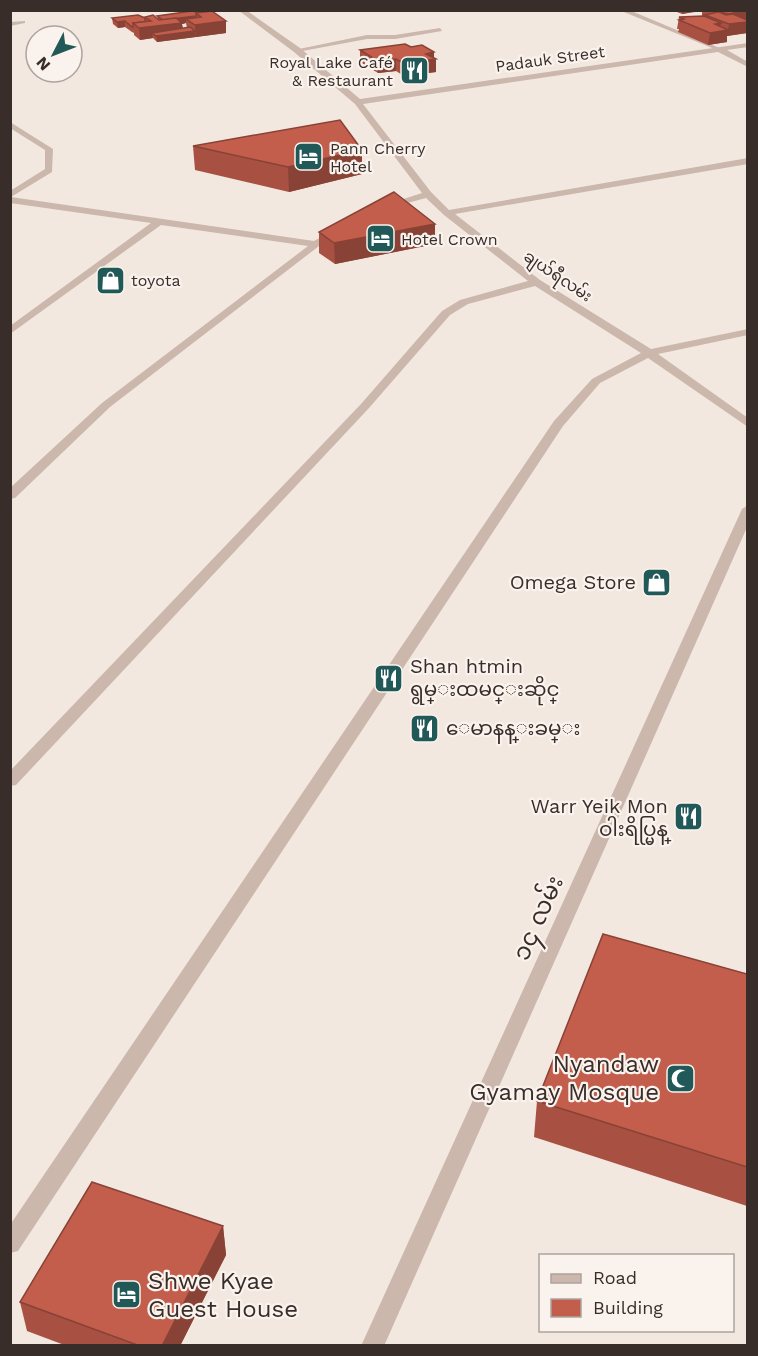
<svg xmlns="http://www.w3.org/2000/svg" width="758" height="1356" font-family="'Work Sans','Noto Sans Myanmar',sans-serif">
<rect width="100%" height="100%" fill="#f2e8e0"/>
<g fill="none" stroke-linecap="round" stroke-linejoin="round">
<g fill="#cbb7ab" fill-rule="evenodd">
<path d="M619,10h10l93,39 -5,1z"/>
<path d="M25,21v2l-15,3v-4z"/>
<path d="M440,28l2,3 -47,8h-28l-70,13 -3,-2 73,-15h28z"/>
</g>
<g fill="#cbb7ab" fill-rule="evenodd">
<path d="M238,10h8l54,38 60,51 388,-56v4l-21,3 21,12v5l-30,-15 -355,52 68,88 18,18 299,-52v6l-293,50 85,66 111,69 97,-20v6l-90,19 90,64v9l-100,-69 -48,25 -37,43 -545,825 -8,2v-28l544,-804 38,-42 49,-26 -106,-67 -67,18 -18,11 -81,93 -353,377 -6,1v-15l351,-367 81,-93 18,-11 68,-19 -84,-66 -18,-17 -41,11v-4l37,-12 -67,-89 -61,-52z"/>
<path d="M10,122l43,27 -1,23 -41,25 303,44 20,-11 8,2 -23,14 -209,161 -95,91 -5,1v-11l92,-85 206,-157 -147,-21 -151,109v-8l141,-103 -141,-20v-12l35,-22v-19l-35,-22z"/>
<path d="M748,505v20l-364,821h-23l381,-837z"/>
</g>
</g>
<g fill="#a85142" fill-rule="evenodd">
<path d="M199,10l27,23 -69,9 -4,-4 -13,2 -6,-5v-2l-2,-1 -7,-5 -7,1 -5,-4 -1,-6h33v-1l13,2 -1,-3zM186,23l1,5h-4l-1,-4z"/>
<path d="M672,10h75v23l-20,3v6l-19,3 -30,-13 1,-3h-2l2,-12 23,-1v-5l-20,3z"/>
<path d="M360,50l74,8 2,14 -32,4 -8,-5 -18,2 -18,-11z"/>
<path d="M193,146l169,28 -73,18 -94,-22z"/>
<path d="M435,224v20l-100,20 -16,-11v-21z"/>
<path d="M747,974v232l-213,-69 3,-36z"/>
<path d="M223,1226l3,29 -46,91h-113l-40,-15 -7,-29z"/>
</g>
<g fill="#884236">
<path d="M682,10h20l-20,4z"/>
<path d="M747,10v23l-20,3v6l-19,3 2,-12 5,-9 6,-1 -1,8 8,-1 1,-6h-2l2,-10z"/>
<path d="M196,16l1,6 -11,-3v4l-4,1 1,9 12,-2 1,6 -39,5 -1,-6 -4,-3 1,5 -13,2 -1,-12 24,-8z"/>
<path d="M125,21v6l-7,1 -1,-6z"/>
<path d="M226,21v12l-30,4 -1,-12z"/>
<path d="M434,52v8l2,-1v13l-32,4 1,-12 21,-10z"/>
<path d="M396,59v12l-18,2v-12z"/>
<path d="M362,150v24l-73,18 -1,-25z"/>
<path d="M435,224v20l-100,20 -1,-21z"/>
<path d="M223,1226l3,29 -46,91h-18z"/>
</g>
<g fill="#c35e4d" stroke="#884236" stroke-width="1.5">
<path d="M199,10h7l2,2 -12,1v3l-33,4 -6,-4z"/>
<path d="M714,10h33l-18,4 -10,-2 7,3 7,-1 14,6v2l-18,2 -24,-9 13,-3z"/>
<path d="M212,11l14,10 -31,4 -9,-6 15,-2 -5,-4z"/>
<path d="M138,15l7,3v4l-12,1v4h-1l-7,-6 -8,1 -5,-4z"/>
<path d="M153,15l6,5 17,-2 6,5 -43,5 -6,-5 18,-2 -6,-4z"/>
<path d="M704,16l17,7 -6,1 13,6 -18,3 -31,-13 5,-1 -5,-2z"/>
<path d="M190,27l5,4 -39,5 -4,-3z"/>
<path d="M405,44l6,3 11,-2 12,7 -8,2 10,5 -31,5 -9,-5 -18,2 -18,-11z"/>
<path d="M340,120l22,30 -74,17 -95,-21z"/>
<path d="M394,192l41,32 -101,19 -15,-11z"/>
<path d="M603,934l144,40v193l-210,-66z"/>
<path d="M92,1182l131,44 -61,120h-22l-120,-44z"/>
</g>
<defs>
<symbol id="restaurant-square" viewBox="-11 -11 22 22"><rect x="-9" y="-9" width="18" height="18" rx="4" fill="#215958" stroke="#faf2ec"/><path d="M-5-6h1v4h1v-4h1v4h1v-4h1v5L-1.5 .5V6h-2V.5L-5-1ZM5-6V6H3V1.5H1.5Q1.5-4 5-6Z" fill="#fff"/></symbol>
<symbol id="hotel-square" viewBox="-11 -11 22 22"><rect x="-9" y="-9" width="18" height="18" rx="4" fill="#215958" stroke="#faf2ec"/><path d="M-6-4.5h1.5V1H6V5H4.5V3h-9V5H-6ZM-4 0a1.8 1.8 0 1 1 3.6 0ZM.5 0V-2.5h3Q6-2.5 6 0Z" fill="#fff"/></symbol>
<symbol id="shop-square" viewBox="-11 -11 22 22"><rect x="-9" y="-9" width="18" height="18" rx="4" fill="#215958" stroke="#faf2ec"/><path d="M-5-2.5h2.3a2.7 3.5 0 0 1 5.4 0H5L5.5 6h-11ZM-1.5-2.5h3a1.5 2.3 0 0 0-3 0Z" fill="#fff"/></symbol>
<symbol id="mosque-square" viewBox="-11 -11 22 22"><rect x="-9" y="-9" width="18" height="18" rx="4" fill="#215958" stroke="#faf2ec"/><path d="M3.5-4.9A6 6 0 1 0 3.5 4.9A5 5 0 1 1 3.5-4.9Z" fill="#fff"/></symbol>
</defs>
<g fill-rule="evenodd">
<use href="#restaurant-square" x="398" y="54" width="33" height="33"/>
<use href="#hotel-square" x="292" y="140" width="33" height="33"/>
<use href="#hotel-square" x="364" y="222" width="33" height="33"/>
<use href="#shop-square" x="94" y="264" width="33" height="33"/>
<use href="#shop-square" x="640" y="566" width="33" height="33"/>
<use href="#restaurant-square" x="372" y="662" width="33" height="33"/>
<use href="#restaurant-square" x="408" y="712" width="33" height="33"/>
<use href="#restaurant-square" x="672" y="800" width="33" height="33"/>
<use href="#mosque-square" x="664" y="1062" width="33" height="33"/>
<use href="#hotel-square" x="110" y="1278" width="33" height="33"/>
</g>
<g text-anchor="middle" dominant-baseline="central" stroke-width="4.5" stroke-linejoin="round" paint-order="stroke">
<g font-size="16" fill="#392d2a" stroke="#faf2ec">
<text transform="translate(550 59) rotate(-8)">Padauk Street</text>
<text transform="translate(558 276) rotate(34)">ချယ်ရီလမ်း</text>
</g>
<g font-size="16" fill="#392d2a" stroke="#faf2ec" text-anchor="start">
<text x="393" y="62" text-anchor="end">Royal Lake Café<tspan x="393" dy="18">&amp; Restaurant</tspan></text>
<text x="330" y="148">Pann Cherry<tspan x="330" dy="18">Hotel</tspan></text>
<text x="401" y="239">Hotel Crown</text>
<text x="131" y="280">toyota</text>
</g>
<g font-size="20" fill="#392d2a" stroke="#faf2ec" text-anchor="end">
<text x="636" y="582">Omega Store</text>
<text x="410" y="666" text-anchor="start">Shan htmin<tspan x="410" dy="23">ရွမ္းထမင္းဆိုင္</tspan></text>
<text x="446" y="728" text-anchor="start">ေမာနန္းခမ္း</text>
<text x="668" y="806">Warr Yeik Mon<tspan x="668" dy="23">ဝါးရိပ္မြန္</tspan></text>
</g>
<g font-size="24" fill="#392d2a" stroke="#faf2ec">
<text transform="translate(538 918) rotate(-66)">၁၄ လမ်း</text>
</g>
<g font-size="24" fill="#392d2a" stroke="#faf2ec" text-anchor="end">
<text x="659" y="1064">Nyandaw<tspan x="659" dy="28">Gyamay Mosque</tspan></text>
<text x="148" y="1281" text-anchor="start">Shwe Kyae<tspan x="148" dy="28">Guest House</tspan></text>
</g>
</g>
<rect width="758" height="1356" fill="none" stroke="#392d2a" stroke-width="24"/>
<rect x="539" y="1254" width="195" height="78" fill="#faf2ec" stroke="#ada39e" stroke-width="1.5"/>
<rect x="551" y="1274" width="30" height="9" fill="#cbb7ab" stroke="#ada39e" stroke-width="1.5"/>
<text x="593" y="1284" font-size="18" fill="#392d2a">Road</text>
<rect x="551" y="1299" width="30" height="18" fill="#c35e4d" stroke="#ada39e" stroke-width="1.5"/>
<text x="593" y="1314" font-size="18" fill="#392d2a">Building</text>
<g transform="translate(54 54) rotate(228)"><circle r="28" fill="#faf2ec" stroke="#ada39e" stroke-width="1.5"/>
<path d="M0-4.5L10 22L0 15L-10 22Z" fill="#215958"/>
<text y="-9" font-size="16" font-weight="bold" text-anchor="middle" fill="#392d2a">N</text>
</g>
</svg>
